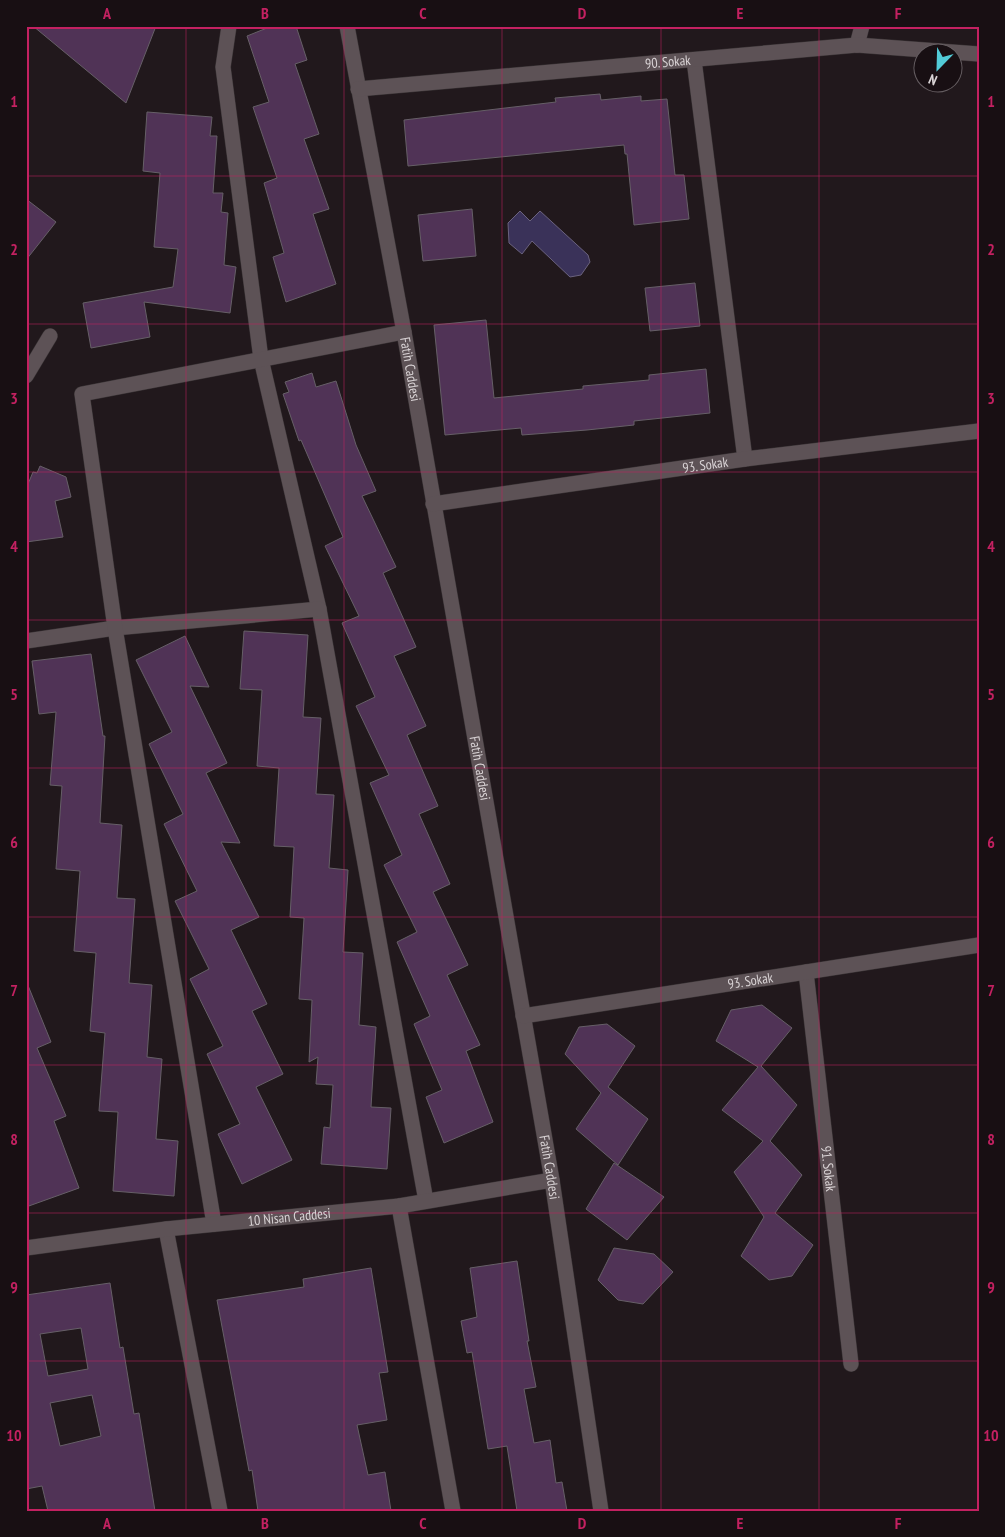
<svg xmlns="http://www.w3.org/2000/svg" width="1005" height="1537" font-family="'PT Sans Narrow',sans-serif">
<rect width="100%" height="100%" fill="#21181c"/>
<path fill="#3a3259" stroke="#6a627e" d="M520,211l10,10 10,-10 48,44 2,7 -9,13 -11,2 -38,-36 -10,13 -13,-11 -1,-20z"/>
<g fill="#503356" stroke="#665f67" fill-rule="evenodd">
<path d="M33,26h123l-30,77z"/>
<path d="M272,26h24l11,34 -12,4 24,70 -15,5 25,70 -16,5 23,70 -50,18 -13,-45 11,-4 -20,-70 13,-5 -24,-71 16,-5 -22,-66z"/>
<path d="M600,94l1,6 40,-4v5l26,-2 8,76h9l5,44 -55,6 -7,-71h-2l-1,-9 -216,21 -4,-46 152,-18 -1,-4z"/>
<path d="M147,112l65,5 -2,19h7l-4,57h10l-2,19 7,1 -4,52 12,2 -6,46 -86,-11 6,35 -59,11 -8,-45 90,-16 5,-38 -24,-2 6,-74 -17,-2z"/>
<path d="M26,199l30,23 -30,38z"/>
<path d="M472,209l4,47 -53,5 -5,-46z"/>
<path d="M695,283l5,43 -50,5 -5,-43z"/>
<path d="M486,320l8,78 89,-9v-3l66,-6v-5l57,-6 4,44 -76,8v4l-47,5 -65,5 -1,-7 -76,7 -11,-110z"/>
<path d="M312,373l4,14 20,-6 20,64 20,46 -14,5 34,71 -13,6 33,74 -22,9 32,70 -19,9 31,71 -19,8 31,70 -17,8 35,73 -21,10 33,70 -14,6 27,71 -49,21 -18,-46 16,-7 -28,-66 16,-8 -33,-74 20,-10 -33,-67 18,-10 -32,-72 19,-8 -33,-69 19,-9 -33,-74 17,-7 -34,-70 18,-9 -42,-97 -2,1 -16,-47 6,-2 -4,-10z"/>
<path d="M40,466l26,11 5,20 -16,4 8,36 -37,5v-53l7,-17 4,1z"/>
<path d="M244,631l64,4 -5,82 18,1 -5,76 18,1 -5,73 19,2 -5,82 20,1 -4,72 17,2 -5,80 20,1 -4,61 -66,-5 3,-37 6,1 3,-43 -17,-1 2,-27 -9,5 3,-62 -13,-1 5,-81 -14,-1 4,-70 -20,-1 5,-78 -22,-2 5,-76 -22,-1z"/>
<path d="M185,636l24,51 -19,-1 37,77 -21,10 34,70 -19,-1 38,75 -28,13 36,74 -15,7 31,63 -27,13 36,73 -50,24 -24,-50 22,-10 -33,-70 16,-8 -33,-67 19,-10 -34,-68 22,-10 -33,-67 19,-10 -34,-70 23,-12 -36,-72z"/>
<path d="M91,654l12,82h2l-5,87 22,2 -5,73 18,1 -6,84 23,2 -5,72 15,2 -6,80 22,2 -4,55 -61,-5 5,-79 -19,-1 6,-78 -15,-2 6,-78 -22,-2 6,-80 -24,-2 6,-83 -12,-1 6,-73 -17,2 -7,-53z"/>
<path d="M27,983l24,59 -14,6 29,68 -12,5 25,67 -53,19z"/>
<path d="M762,1005l30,23 -31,38 36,39 -27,36 32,34 -27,38 38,32 -21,31 -23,4 -28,-24 23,-39 -30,-45 29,-31 -41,-31 36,-43 -42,-26 15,-31z"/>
<path d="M607,1024l28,22 -27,41 40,32 -30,46 -42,-36 25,-36 -36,-39 14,-27z"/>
<path d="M614,1163l50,34 -37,43 -41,-31z"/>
<path d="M614,1248l40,6 19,18 -30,32 -25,-4 -20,-20z"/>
<path d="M517,1261l12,80h-2l9,46 -12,2 10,54 16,-3 6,43 6,-1 5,29h-50l-10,-65 -19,3 -16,-97 -5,1 -6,-32 16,-4 -7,-49z"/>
<path d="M371,1268l17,104 -9,1 8,47 -30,5 11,50 17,-3 6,39h-133l-6,-41 -3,1 -32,-171 87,-13 -1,-8z"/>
<path d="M110,1283l10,65 3,-1 11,67 5,-1 16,98h-107l-6,-25 -16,3v-194zM81,1328l7,41 -40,7 -8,-42zM92,1395l9,41 -41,10 -10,-43z"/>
</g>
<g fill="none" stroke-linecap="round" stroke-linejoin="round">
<defs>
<g id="minor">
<path d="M229,26l-6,41 38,292 58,250 107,592"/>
<path id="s1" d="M347,26l57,306 148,848 49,331"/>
<path d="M857,45l5,-19"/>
<path d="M694,60l51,399"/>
<path id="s2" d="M358,89l499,-44 122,9"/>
<path d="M26,376l24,-40"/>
<path id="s3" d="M433,504l312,-45 234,-28"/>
<path d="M26,641l89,-13 204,-19"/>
<path id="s4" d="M806,972l45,392"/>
<path id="s5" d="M523,1016l456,-71"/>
<path d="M399,1206l54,305"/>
<path d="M214,1224l-99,-596 -33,-234 322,-62"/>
<path d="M166,1229l54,282"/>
<path id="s6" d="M26,1248l140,-19 233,-23 153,-26"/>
</g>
</defs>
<use href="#minor" stroke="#383234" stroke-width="16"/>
<use href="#minor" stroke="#5d5256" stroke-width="15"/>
</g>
<path fill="none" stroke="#c32161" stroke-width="1" stroke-opacity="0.55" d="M186,26v1485M344,26v1485M502,26v1485M661,26v1485M819,26v1485M26,176h953M26,324h953M26,472h953M26,620h953M26,768h953M26,917h953M26,1065h953M26,1213h953M26,1361h953"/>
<g text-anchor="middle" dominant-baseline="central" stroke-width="4.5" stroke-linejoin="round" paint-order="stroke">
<g font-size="14" fill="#d9d3d5" stroke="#180f13">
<text stroke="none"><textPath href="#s2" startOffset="311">90. Sokak</textPath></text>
<text stroke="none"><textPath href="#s1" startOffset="349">Fatih Caddesi</textPath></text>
<text stroke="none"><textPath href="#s3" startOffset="275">93. Sokak</textPath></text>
<text stroke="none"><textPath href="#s1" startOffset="754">Fatih Caddesi</textPath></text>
<text stroke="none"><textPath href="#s5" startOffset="230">93. Sokak</textPath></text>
<text stroke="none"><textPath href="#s1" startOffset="1159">Fatih Caddesi</textPath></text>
<text stroke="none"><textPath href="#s4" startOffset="198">91. Sokak</textPath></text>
<text stroke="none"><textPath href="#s6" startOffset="265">10 Nisan Caddesi</textPath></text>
</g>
</g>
<rect width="1005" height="1537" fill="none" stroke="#180f13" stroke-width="55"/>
<g transform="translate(938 68) rotate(203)"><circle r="24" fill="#180f13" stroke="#655d61"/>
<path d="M0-4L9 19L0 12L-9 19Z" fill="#52cbd7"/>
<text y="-8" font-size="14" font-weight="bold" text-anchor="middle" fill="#d9d3d5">N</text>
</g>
<rect x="28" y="28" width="950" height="1482" fill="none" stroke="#c32161" stroke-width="2"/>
<g font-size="16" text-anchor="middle" font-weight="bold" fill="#c32161">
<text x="107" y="19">A</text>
<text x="265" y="19">B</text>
<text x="423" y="19">C</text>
<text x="582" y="19">D</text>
<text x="740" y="19">E</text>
<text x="898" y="19">F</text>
<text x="14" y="107">1</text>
<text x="991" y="107">1</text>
<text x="14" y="255">2</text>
<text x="991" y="255">2</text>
<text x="14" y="404">3</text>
<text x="991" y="404">3</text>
<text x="14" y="552">4</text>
<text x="991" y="552">4</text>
<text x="14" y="700">5</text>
<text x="991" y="700">5</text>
<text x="14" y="848">6</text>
<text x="991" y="848">6</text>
<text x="14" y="996">7</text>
<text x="991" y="996">7</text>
<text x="14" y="1145">8</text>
<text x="991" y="1145">8</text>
<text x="14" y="1293">9</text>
<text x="991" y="1293">9</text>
<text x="14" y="1441">10</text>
<text x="991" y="1441">10</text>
<text x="107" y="1529">A</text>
<text x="265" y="1529">B</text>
<text x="423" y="1529">C</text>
<text x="582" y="1529">D</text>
<text x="740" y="1529">E</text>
<text x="898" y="1529">F</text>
</g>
</svg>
